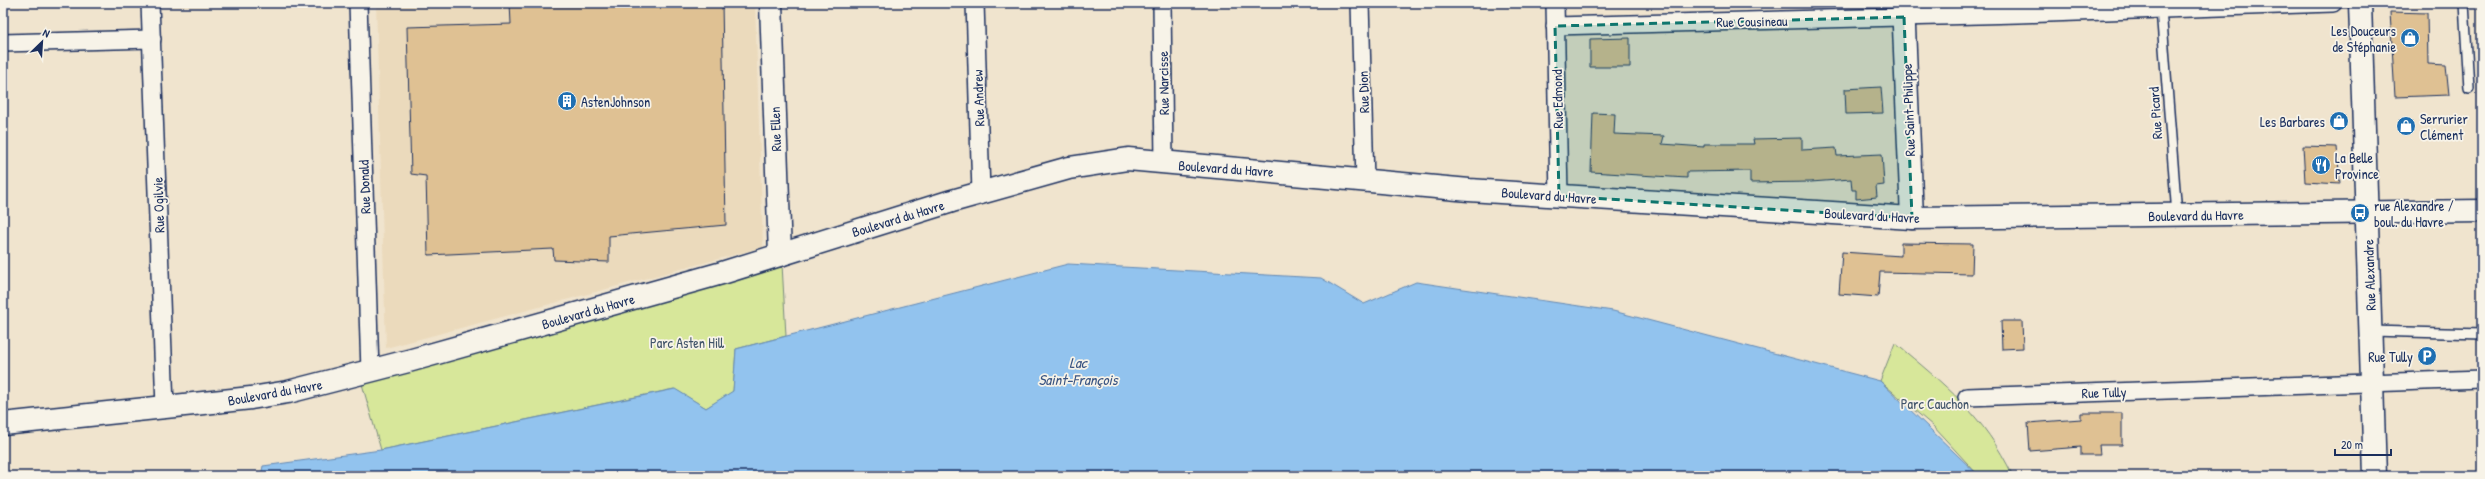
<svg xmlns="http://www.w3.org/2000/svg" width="2485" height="479" font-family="'Patrick Hand',sans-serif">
<rect width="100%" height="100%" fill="#f0e4ce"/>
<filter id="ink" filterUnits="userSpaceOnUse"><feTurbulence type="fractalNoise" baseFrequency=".025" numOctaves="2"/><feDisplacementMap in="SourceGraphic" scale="8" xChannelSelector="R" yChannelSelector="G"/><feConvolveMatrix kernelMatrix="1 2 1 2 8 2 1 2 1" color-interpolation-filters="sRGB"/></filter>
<g filter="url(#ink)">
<path fill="#ebdabc" d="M376,3h379l8,244 -377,101z"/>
<g fill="#d7e79a" stroke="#798b7c">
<path d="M782,264l4,72 -50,13 -3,43 -27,16 -32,-19 -293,61 -19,-66z"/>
<path d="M1895,343c50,42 89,72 118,133h-34l-46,-50 -53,-45z"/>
</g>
<path fill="#92c3ee" stroke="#6288b4" d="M1068,264l253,14 43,26 52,-22 197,29 267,70 99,95h-1718l2,-10 118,-16 294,-61 31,19 27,-17 3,-42z"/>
<g fill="#dfc193" stroke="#1b2f5e">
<path d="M510,3h212l4,222 -117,11v26l-55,-2 -1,-11 -125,6 -2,-79 -15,-2 -4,-147 104,-3z"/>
<path d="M2390,12l37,1 1,51 18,1 3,30 -54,2z"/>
<path d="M1630,38v29h-40v-28z"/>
<path d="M1881,87l2,26 -37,1 -1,-25z"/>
<path d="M1593,113l22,1 -1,20 50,2 -2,8 42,3v-3h50l-1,-5 49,-1v12l34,-2 1,8 45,-2 2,31 -8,1 1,11 -21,2v-9h-4l-1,-11 -40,3 -61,1v-12l-63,1v6l-96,-6z"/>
<path d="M2303,146l34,1 3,37 -35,-2z"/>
<path d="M1901,243l72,1 -1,30 -92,-2 -2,25 -39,-3 3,-42 59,4z"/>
<path d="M2001,321h21l1,27 -21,1z"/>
<path d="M2081,413h41v32h-23l1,10h-19v-8l-51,4 -2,-28 53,-4z"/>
</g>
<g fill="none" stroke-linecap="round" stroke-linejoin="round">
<defs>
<g id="lane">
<path d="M2464,3l5,85"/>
<path d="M2161,9l16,206"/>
<path d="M2371,331l111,3"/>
</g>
<g id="street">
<path d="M150,3l15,404"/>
<path d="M358,3l12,368"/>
<path d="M975,3l6,190"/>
<path d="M1162,3l2,160"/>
<path d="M1360,3l5,178"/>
<path d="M1555,3l4,193"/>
<path d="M1555,26l463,-12 315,-11"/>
<path d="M3,43l149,-4"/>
<path d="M1967,397l515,-18"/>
</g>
<g id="secondary">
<path d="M771,3l9,252"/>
<path d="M1903,3l9,215"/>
<path d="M2360,3l15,473"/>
<path d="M3,424l248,-26 37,-6 124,-32 310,-87 230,-72 117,-33 59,-9 341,31 443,28 570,-7"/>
</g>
</defs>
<use href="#lane" stroke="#1b2f5e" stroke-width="12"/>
<use href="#street" stroke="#1b2f5e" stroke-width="20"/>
<use href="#secondary" stroke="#1b2f5e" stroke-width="25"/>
<use href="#lane" stroke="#f7f3e8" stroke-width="9"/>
<use href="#street" stroke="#f7f3e8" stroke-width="17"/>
<use href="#secondary" stroke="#f7f3e8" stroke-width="22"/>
</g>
</g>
<path fill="#0f766e" fill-opacity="0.2" stroke="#0f766e" stroke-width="3" stroke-dasharray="8 5" stroke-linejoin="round" d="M1904,17l8,201 -353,-22 -4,-170z"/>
<defs>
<symbol id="shop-disc" viewBox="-11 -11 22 22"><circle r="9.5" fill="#1f6fb2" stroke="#f7f3e8"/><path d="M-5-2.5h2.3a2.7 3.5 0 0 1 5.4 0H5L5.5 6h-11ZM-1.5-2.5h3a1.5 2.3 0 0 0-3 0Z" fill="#fff"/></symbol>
<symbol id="building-disc" viewBox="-11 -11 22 22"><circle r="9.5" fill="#1f6fb2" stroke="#f7f3e8"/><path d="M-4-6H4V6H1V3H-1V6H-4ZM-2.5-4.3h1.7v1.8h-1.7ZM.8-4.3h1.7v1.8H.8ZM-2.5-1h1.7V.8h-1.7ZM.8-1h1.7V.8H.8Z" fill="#fff"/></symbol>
<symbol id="restaurant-disc" viewBox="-11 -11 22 22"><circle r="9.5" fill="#1f6fb2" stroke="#f7f3e8"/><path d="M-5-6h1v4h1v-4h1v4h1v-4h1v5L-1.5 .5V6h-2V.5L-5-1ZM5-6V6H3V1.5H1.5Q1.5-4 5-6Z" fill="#fff"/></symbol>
<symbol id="bus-disc" viewBox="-11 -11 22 22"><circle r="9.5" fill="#1f6fb2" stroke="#f7f3e8"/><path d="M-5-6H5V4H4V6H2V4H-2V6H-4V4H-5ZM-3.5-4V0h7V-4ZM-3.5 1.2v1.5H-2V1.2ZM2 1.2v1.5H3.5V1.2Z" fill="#fff"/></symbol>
<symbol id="parking-disc" viewBox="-11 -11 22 22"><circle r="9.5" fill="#1f6fb2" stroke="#f7f3e8"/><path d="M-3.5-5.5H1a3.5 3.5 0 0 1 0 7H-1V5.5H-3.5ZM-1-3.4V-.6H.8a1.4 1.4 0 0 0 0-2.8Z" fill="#fff"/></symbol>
</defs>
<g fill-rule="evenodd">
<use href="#shop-disc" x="2399" y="27" width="22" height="22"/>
<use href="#building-disc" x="556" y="90" width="22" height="22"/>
<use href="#shop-disc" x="2328" y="110" width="22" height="22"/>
<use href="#shop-disc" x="2395" y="115" width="22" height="22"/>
<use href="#restaurant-disc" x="2310" y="154" width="22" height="22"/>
<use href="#bus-disc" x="2349" y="202" width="22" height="22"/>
<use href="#parking-disc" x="2416" y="345" width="22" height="22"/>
</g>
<g text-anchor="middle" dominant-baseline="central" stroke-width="3.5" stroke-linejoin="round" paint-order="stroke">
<g font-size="14" fill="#1b2f5e" stroke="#f7f3e8">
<text transform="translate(1752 21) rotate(-1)">Rue Cousineau</text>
<text transform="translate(1163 83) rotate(-91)">Rue Narcisse</text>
<text transform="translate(1363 92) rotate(-92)">Rue Dion</text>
<text transform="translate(978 98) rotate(-92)">Rue Andrew</text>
<text transform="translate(1557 99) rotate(-91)">Rue Edmond</text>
<text transform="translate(1908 110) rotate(-92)">Rue Saint-Philippe</text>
<text transform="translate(2155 113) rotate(-94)">Rue Picard</text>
<text transform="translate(775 129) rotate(-92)">Rue Ellen</text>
<text transform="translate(1226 168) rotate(4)">Boulevard du Havre</text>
<text transform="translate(364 187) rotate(-92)">Rue Donald</text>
<text transform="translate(1549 195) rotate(4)">Boulevard du Havre</text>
<text transform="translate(158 205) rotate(-92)">Rue Ogilvie</text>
<text transform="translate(1872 215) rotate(3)">Boulevard du Havre</text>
<text transform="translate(2196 215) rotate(-1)">Boulevard du Havre</text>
<text transform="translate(898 218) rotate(-17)">Boulevard du Havre</text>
<text transform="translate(2369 275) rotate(-92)">Rue Alexandre</text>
<text transform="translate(588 311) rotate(-16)">Boulevard du Havre</text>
<text transform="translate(275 392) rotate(-10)">Boulevard du Havre</text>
<text transform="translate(2104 392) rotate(-2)">Rue Tully</text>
</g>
<g font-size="14" fill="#1b2f5e" stroke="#f7f3e8" text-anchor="start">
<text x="2396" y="30" text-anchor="end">Les Douceurs<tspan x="2396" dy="16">de Stéphanie</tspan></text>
<text x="581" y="101">AstenJohnson</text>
<text x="2420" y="118">Serrurier<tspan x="2420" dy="16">Clément</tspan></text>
<text x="2325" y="121" text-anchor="end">Les Barbares</text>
<text x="2335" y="157">La Belle<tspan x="2335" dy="16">Province</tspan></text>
<text x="2374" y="205">rue Alexandre /<tspan x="2374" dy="16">boul. du Havre</tspan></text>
<text x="2413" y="356" text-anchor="end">Rue Tully</text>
</g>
<g font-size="14" fill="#41546a" stroke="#f7f3e8">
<text x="687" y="342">Parc Asten Hill</text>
<text x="1935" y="403">Parc Cauchon</text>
</g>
<g font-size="15" font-style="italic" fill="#395482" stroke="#f7f3e8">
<text x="1078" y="362">Lac<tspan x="1078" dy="17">Saint-François</tspan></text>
</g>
</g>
<rect width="2485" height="479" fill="none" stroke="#f7f3e8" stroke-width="16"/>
<rect x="8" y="8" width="2469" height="463" fill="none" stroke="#1b2f5e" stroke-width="1.5" filter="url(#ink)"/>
<g transform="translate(42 42) rotate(25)" stroke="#f7f3e8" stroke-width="3" paint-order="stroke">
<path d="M0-3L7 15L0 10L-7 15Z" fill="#1b2f5e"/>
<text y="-6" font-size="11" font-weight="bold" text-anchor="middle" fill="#1b2f5e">N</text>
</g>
<path d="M2335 449v6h56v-6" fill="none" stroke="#1b2f5e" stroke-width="2"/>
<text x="2341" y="449" font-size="12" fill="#1b2f5e" stroke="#f7f3e8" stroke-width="3" paint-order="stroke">20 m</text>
</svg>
